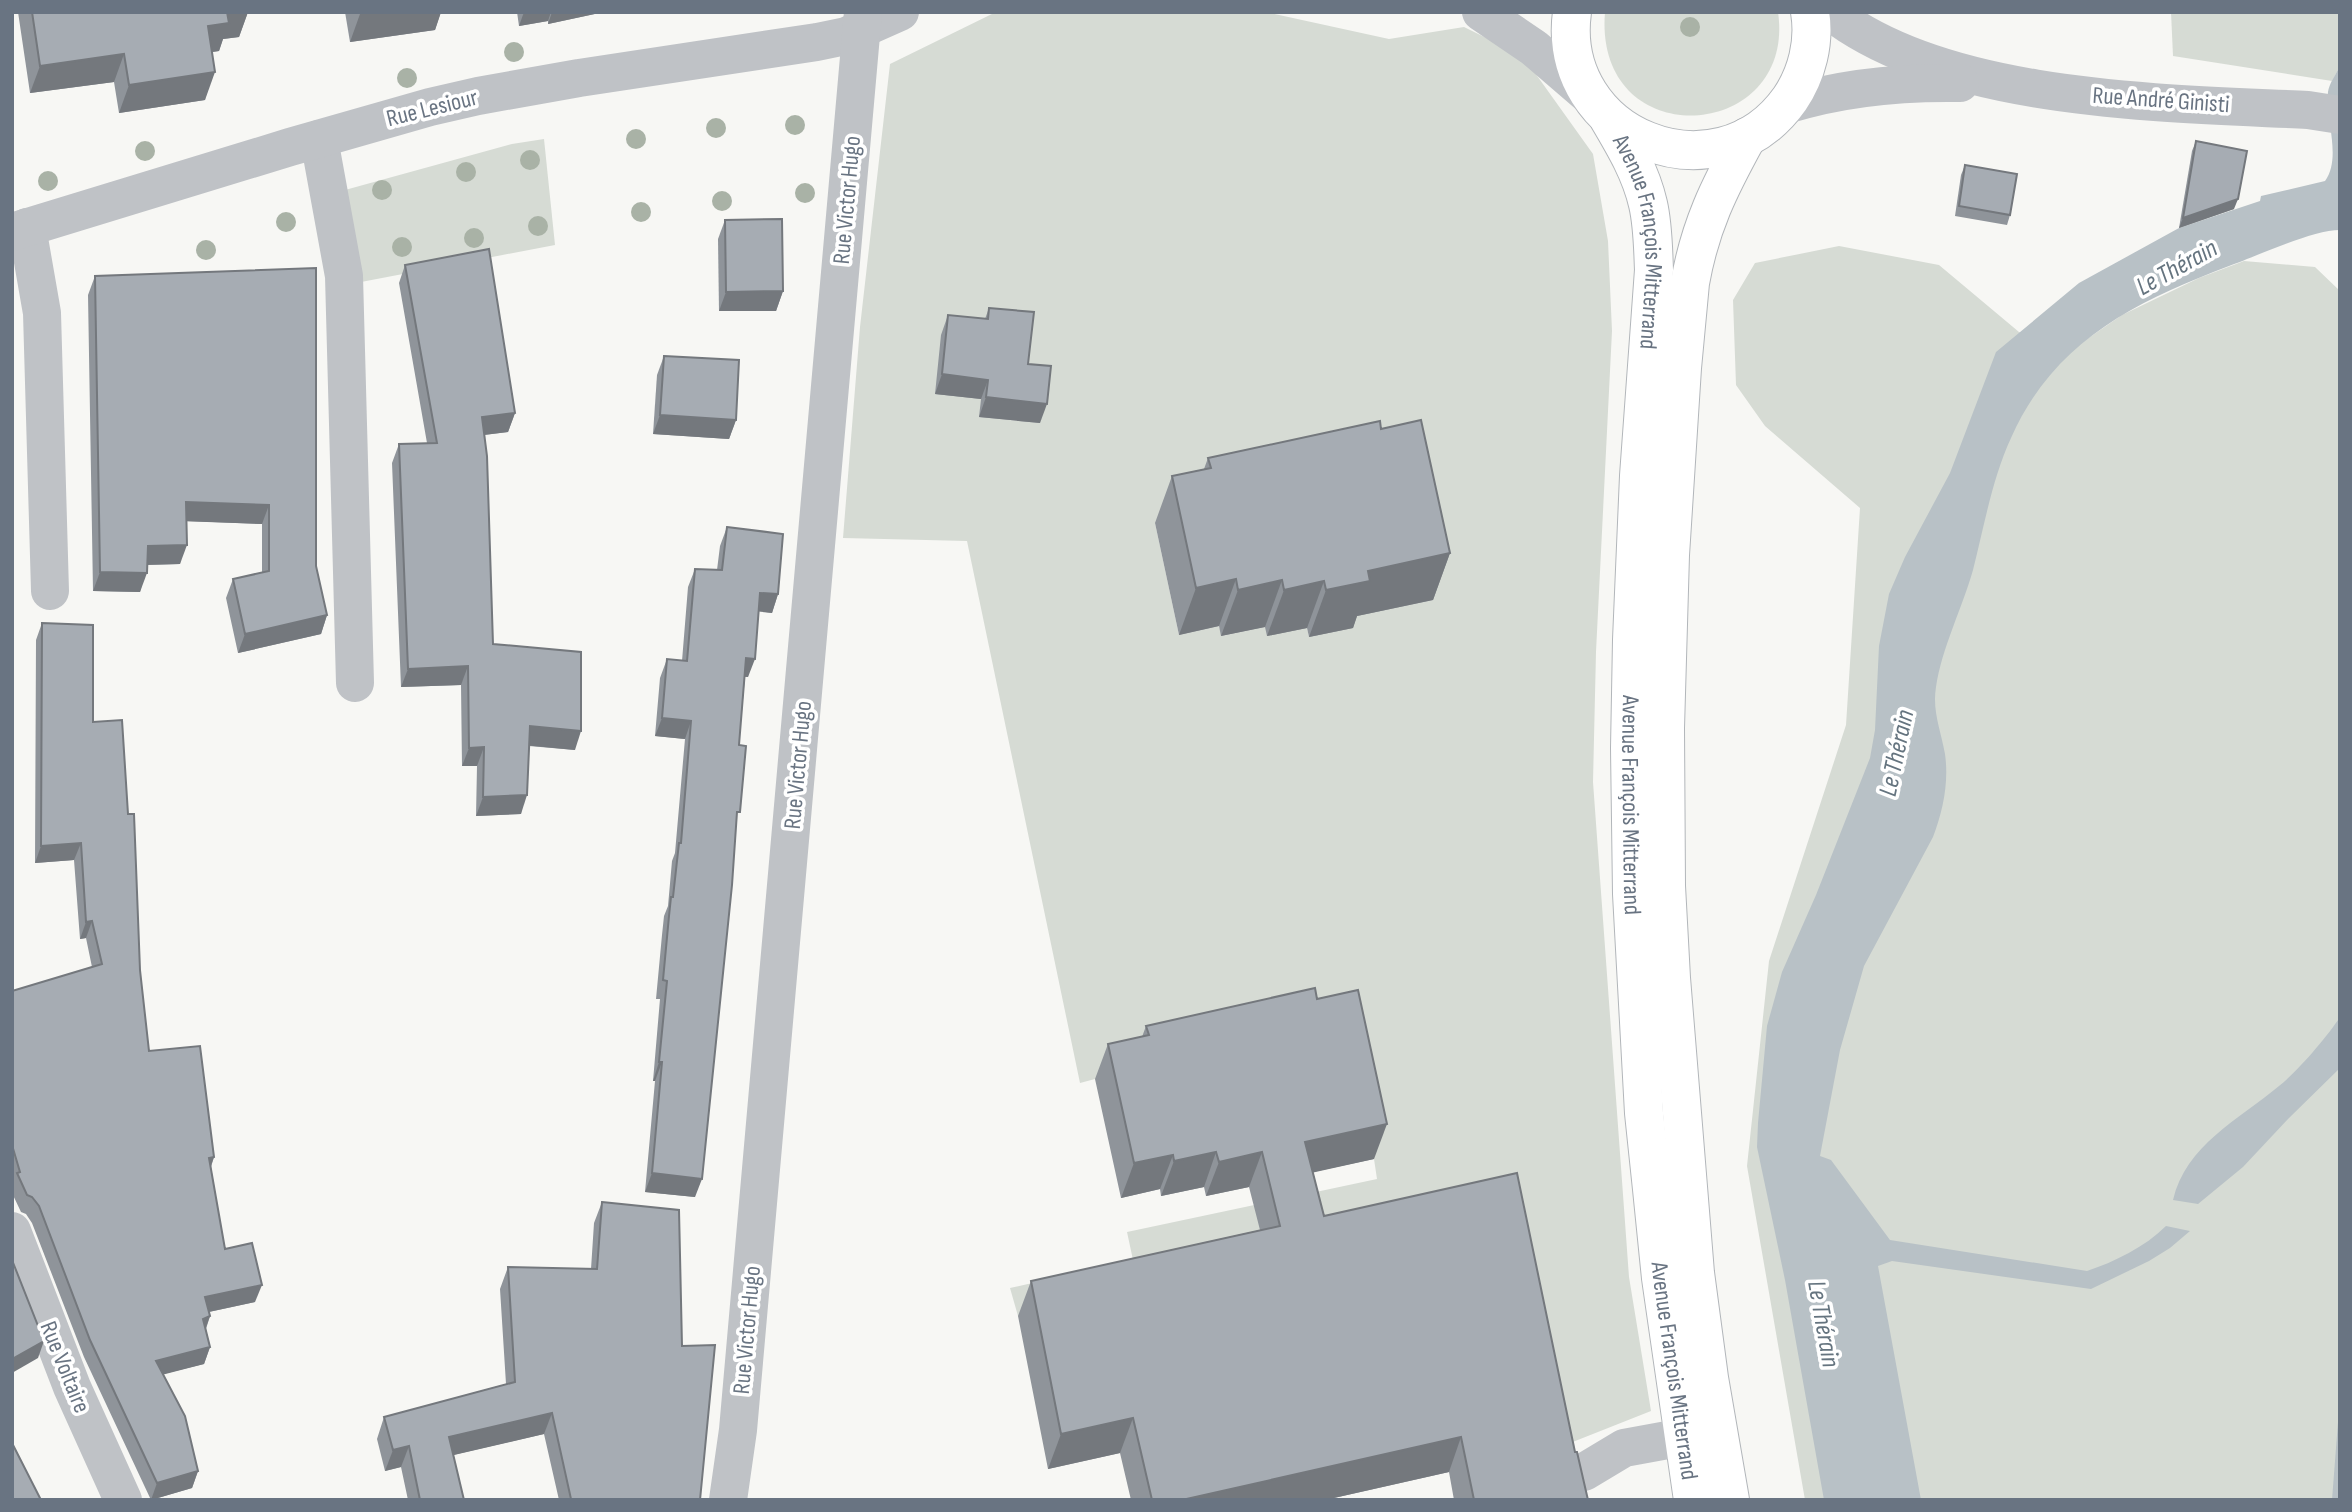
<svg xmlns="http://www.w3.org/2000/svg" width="2352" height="1512" font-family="'Sofia Sans Condensed',sans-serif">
<rect width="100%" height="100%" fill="#f7f7f4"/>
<g fill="#d6dbd4" fill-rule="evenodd">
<path d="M996,12h269l124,27 75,-12 59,29 70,98 15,87 4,90 -16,321 -3,130 36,495 22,134 -96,38 -537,-133 -8,-28 123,-28 -6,-28 250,-53 -3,-20 -279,-80 -15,4 -113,-542 -124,-3 17,-211 30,-263zM981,399l59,24 -60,-6zM1155,523l278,77 -44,9h-40l-40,28 -2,-9 -42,-1 -43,9 -3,-10 -40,9z"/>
<path d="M1605,12h173c19,131 -185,145 -173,0z"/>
<path d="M2171,12h169v54l-8,15 -159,-25z"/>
<path d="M544,139l11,106 -194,37 -16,-92 167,-46z"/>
<path d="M1839,246l100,19 80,67 55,16 48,-33 77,-37 45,-17 71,6 25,24v1209h-535l-58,-334 22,-205 77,-236 14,-217 -95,-82 -29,-41 -3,-85 22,-37z"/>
</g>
<g fill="#b8c1c6">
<path d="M2340,66v164c-28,0 -83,26 -111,36 -94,36 -175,75 -218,172 -19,41 -27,89 -38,132 -11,39 -31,77 -37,117 -4,24 5,44 9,67 4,28 -2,57 -12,83l-69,129 -24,84 -20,106 11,4 59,80 197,31c27,-9 58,-24 79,-45l24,5 -20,17 -21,13 -58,28 -199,-28 -14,5 43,234h-97l-39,-220 -28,-133 1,-24 9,-97 15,-54 34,-77 54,-137 5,-28 4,-84 10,-52 16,-37 45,-84 46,-121 83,-69 100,-55 81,-27 1,-5 64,-15c17,-23 0,-63 3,-89 1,-8 8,-18 12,-26z"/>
<path d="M2340,1017v51l-52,51 -45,48 -45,37 -25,-4c13,-55 65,-80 106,-114 19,-15 48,-49 61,-69z"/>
<path d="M2340,1396v104h-8z"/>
</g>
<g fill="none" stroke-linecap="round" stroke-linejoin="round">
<defs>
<g id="major">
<path d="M1572,12c-17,125 145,190 218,87 17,-25 25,-57 20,-87"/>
<path id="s1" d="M1609,119c16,27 32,54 39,85 5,21 5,44 6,66l-15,206 -7,164 -2,108 2,146 12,219 8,76 9,89 32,222"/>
<path d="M1730,1500l-21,-122 -14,-105 -24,-295 -5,-92 -1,-158 5,-173 12,-187 8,-85c10,-57 29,-95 57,-146"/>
</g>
</defs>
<use href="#major" stroke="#b2b6ba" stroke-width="40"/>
<g stroke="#bfc2c6" stroke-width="38">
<path d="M1481,12l53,36 57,49"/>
<path d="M1831,12c115,90 335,91 477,98l32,5"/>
<path d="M1786,105c57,-18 114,-23 174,-22"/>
<path d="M319,139l25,137 11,407"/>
<path d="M27,227l15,86 8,278"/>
<path d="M12,232l278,-85 140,-40 48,-11 101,-18 238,-36 29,-6 54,-24"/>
<path d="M12,1231l60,156 51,113"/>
<path d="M1584,1472l40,-24 60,-11"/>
<path d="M728,1500l10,-70 125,-1418"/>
</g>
<use href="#major" stroke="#fff" stroke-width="38"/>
</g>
<g fill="#a9b2a6">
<circle cx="1690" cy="27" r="10"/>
<circle cx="514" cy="52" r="10"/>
<circle cx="407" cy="78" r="10"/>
<circle cx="795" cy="125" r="10"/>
<circle cx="716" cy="128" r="10"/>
<circle cx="636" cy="139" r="10"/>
<circle cx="145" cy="151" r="10"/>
<circle cx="530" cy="160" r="10"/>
<circle cx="466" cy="172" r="10"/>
<circle cx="48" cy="181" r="10"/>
<circle cx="382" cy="190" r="10"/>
<circle cx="805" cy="193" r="10"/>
<circle cx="722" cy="201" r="10"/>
<circle cx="641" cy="212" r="10"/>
<circle cx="286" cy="222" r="10"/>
<circle cx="538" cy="226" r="10"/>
<circle cx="474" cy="238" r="10"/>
<circle cx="402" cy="247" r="10"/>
<circle cx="206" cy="250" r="10"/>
</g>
<g fill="#8f949a">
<path d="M18,12h230l-9,25 -16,2 -4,12 -7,1 -7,48 -86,13 -5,-31 -84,11z"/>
<path d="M345,12h96l-6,18 -85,12z"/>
<path d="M517,12h87l-56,12v-3l-29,5z"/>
<path d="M2196,141l38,68 -55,19 13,-77z"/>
<path d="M1965,165l45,50 -3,10 -52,-9 6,-41z"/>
<path d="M725,220l58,71 -7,20h-57l-1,-72z"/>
<path d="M405,265l110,148 -7,19 -24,3 9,209 82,106 -46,-4 -8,68 -45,2 1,-50h-15l-1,-81 -60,2 -9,-224 7,-19 28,-1 -28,-160z"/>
<path d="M95,276l221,290 11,49 -6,19 -83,19 -12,-55 7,-19 29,-6v-49l-75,-3 -7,43 -33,1 -7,27 -47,-1 -5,-296z"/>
<path d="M989,308l39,56 12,59 -61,-6 2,-18 -46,-5 6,-59 7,-20 37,4z"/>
<path d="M664,356l72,64 -7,19 -76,-5 4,-59z"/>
<path d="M1381,429l69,124 -17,47 -76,16 -4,12 -44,9 -2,-9 -40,8 -2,-9 -44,9 -2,-10 -40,9 -24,-112 17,-47 32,-7 4,-11z"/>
<path d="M727,527l51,67 -6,19 -13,-2 -11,66h-3l-6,68 -3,78 -41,374 -50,-5 10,-111h-2l7,-82h-4l6,-64 2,-19 4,-10 4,-45 3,-8 10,-114 -30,-3 5,-58 7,-19 15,2 6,-74 7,-18 22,1 3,-24z"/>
<path d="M42,623l51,99 47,248 9,81 65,106 -3,10 14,82 30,53 -46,10 1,4 -4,13 4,18 -6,17 -41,10 35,97 -6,17 -41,12 -67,-143 -52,-134 -6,-9 -5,-2 -9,-19v-202l80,-24 -6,-29 -6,1 -6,-79 -39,3 1,-223z"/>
<path d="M1317,999l57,160 -61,13 11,44 251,236 13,48h-134l-5,-28 -124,28h-194l-11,-47 -72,16 -30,-153 13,-35 229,-51 -11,-43 -43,9 -2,-9 -43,9 -1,-7 -39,9 -26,-119 13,-35 34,-7 4,-11z"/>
<path d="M602,1202l80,144 18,154h-141l-15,-66 -91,21 11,45h-56l-7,-33 -16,4 -8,-32 7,-22 122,-33 -6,-95 8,-22 83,2 3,-46z"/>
</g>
<g fill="#74787d">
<path d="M226,12h22l-9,25 -16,2 -4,12 -21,3 10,-28z"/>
<path d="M373,12h68l-6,18 -85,12 10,-28z"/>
<path d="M524,12h27l-3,9 -29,5z"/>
<path d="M552,12h52l-56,12z"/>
<path d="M124,54l-10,28 -84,11 10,-27z"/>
<path d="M215,72l-10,28 -86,13 10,-28z"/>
<path d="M2238,199l-4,10 -55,19 4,-10z"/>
<path d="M783,291l-7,20h-57l7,-19z"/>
<path d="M942,374l46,6 -7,19 -46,-5z"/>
<path d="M986,397l61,7 -7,19 -61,-6z"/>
<path d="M515,413l-7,19 -33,4 7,-19z"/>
<path d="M660,415l76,5 -7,19 -76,-5z"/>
<path d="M186,502l83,3 -7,19 -83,-3z"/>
<path d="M187,545l-7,19 -39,1 7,-19z"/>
<path d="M1450,553l-17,47 -76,16 -4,12 -44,9 17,-47 42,-19z"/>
<path d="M100,572l47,1 -7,19 -47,-1z"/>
<path d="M1236,579l-17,47 -40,9 17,-47z"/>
<path d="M1282,580l-17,47 -44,9 17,-46z"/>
<path d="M1324,581l-17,47 -40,8 17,-46z"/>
<path d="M760,593l18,1 -6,19 -18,-2z"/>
<path d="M327,615l-6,19 -83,19 7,-19z"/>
<path d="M746,658l9,1 -7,18 -9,-1z"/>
<path d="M468,666l-7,19 -60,2 7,-18z"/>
<path d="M662,718l29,3 -6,18 -30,-3z"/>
<path d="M530,726l51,5 -6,19 -52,-5z"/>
<path d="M484,747l-7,19h-15l7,-18z"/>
<path d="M527,795l-6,19 -45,2 7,-19z"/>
<path d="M81,843l-7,17 -39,3 6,-17z"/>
<path d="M92,921l-6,17 -6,1 6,-17z"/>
<path d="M659,1062h3l-7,19h-2z"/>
<path d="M1387,1124l-13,35 -81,18 12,-35z"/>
<path d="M1216,1152l-12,35 -43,9 13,-35z"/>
<path d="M1262,1152l-13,35 -43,9 13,-34z"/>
<path d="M1173,1155l-13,34 -39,9 13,-35z"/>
<path d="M214,1157l-6,17 1,-16z"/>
<path d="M652,1173l50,6 -7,18 -50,-5z"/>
<path d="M262,1285l-7,17 -56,12 6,-17z"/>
<path d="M210,1316l-6,17 -1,-14z"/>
<path d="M44,1341l-6,17 -26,15v-14z"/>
<path d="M210,1347l-6,17 -54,14 6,-17z"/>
<path d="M552,1413l-8,21 -103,24 8,-21z"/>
<path d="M1133,1418l-13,35 -72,16 13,-35z"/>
<path d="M1461,1437l-12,35 -124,28h-143z"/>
<path d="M409,1446l-8,21 -16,4 8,-21z"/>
<path d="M198,1471l-6,17 -41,12 6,-17z"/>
</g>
<g fill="#a6acb3" stroke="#74787d" stroke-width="2">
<path d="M32,12h195l2,11 -21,3 7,46 -86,13 -5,-31 -84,12z"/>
<path d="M2196,141l51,10 -9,48 -55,19z"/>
<path d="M1965,165l52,9 -7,41 -51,-9z"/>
<path d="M782,219l1,72 -57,1 -1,-72z"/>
<path d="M489,249l26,164 -33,4 5,39 6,188 88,8v79l-51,-5 -3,69 -44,2 1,-50 -15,1 -1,-82 -60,3 -9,-225 38,-1 -32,-178z"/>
<path d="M316,268v298l11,49 -82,19 -12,-55 36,-8v-66l-83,-3 1,43 -39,1 -1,27 -47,-1 -5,-296z"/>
<path d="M989,308l45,4 -6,52 23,2 -4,38 -61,-7 2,-17 -46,-6 6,-59 40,4z"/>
<path d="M664,356l75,4 -3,60 -76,-5z"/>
<path d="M1421,420l29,133 -82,18 2,10 -44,9 -2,-9 -40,9 -2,-10 -44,10 -2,-11 -40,9 -24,-112 39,-8 -3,-10 172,-37 1,8z"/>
<path d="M727,527l56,7 -5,60 -18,-1 -5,66 -9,-1 -7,87 7,1 -6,66h-3l-5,73 -30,294 -50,-6 10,-111h-3l8,-81 -4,-1 6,-64 2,-19h2l6,-54h2l10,-122 -29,-3 5,-59 20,2 8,-92 27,1z"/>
<path d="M42,623l51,2v97l29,-2 6,94h6l6,156 9,81 51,-5 14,111 -5,1 16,91 27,-6 10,42 -57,12 5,19 -7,3 7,28 -54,14 29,55 13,55 -41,12 -67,-143 -51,-134 -7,-9 -5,-2 -10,-22 3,-1 -8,-27v-154l90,-27 -10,-43 -6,1 -5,-79 -40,3z"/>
<path d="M1315,988l2,11 41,-9 29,134 -82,18 19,74 193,-43 58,279h2l11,48h-114l-13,-63 -279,63h-30l-19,-82 -72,16 -30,-153 249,-55 -18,-74 -43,10 -3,-10 -42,9 -1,-6 -39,8 -26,-119 41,-9 -3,-9z"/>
<path d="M602,1202l77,8 3,136 33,-1 -15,155h-133l4,-1 -19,-86 -103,24 15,63h-44l-11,-54 -16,4 -9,-33 131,-35 -7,-115 89,2z"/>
<path d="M12,1260l32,81 -32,18z"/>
<path d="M12,1443l29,57h-29z"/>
</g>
<g text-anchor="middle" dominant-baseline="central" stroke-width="7" stroke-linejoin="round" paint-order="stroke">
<g font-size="24" fill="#697482" stroke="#fff">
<text transform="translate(2161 100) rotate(4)">Rue André Ginisti</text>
<text transform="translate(432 108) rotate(-14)">Rue Lesiour</text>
<text transform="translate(847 200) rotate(-85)">Rue Victor Hugo</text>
<text stroke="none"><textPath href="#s1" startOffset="130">Avenue François Mitterrand</textPath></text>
<text transform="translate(798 765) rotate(-85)">Rue Victor Hugo</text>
<text stroke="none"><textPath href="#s1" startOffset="696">Avenue François Mitterrand</textPath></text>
<text transform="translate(747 1330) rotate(-85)">Rue Victor Hugo</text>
<text transform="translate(65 1367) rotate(68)">Rue Voltaire</text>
<text stroke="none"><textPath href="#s1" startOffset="1264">Avenue François Mitterrand</textPath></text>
</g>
<g font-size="26" font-style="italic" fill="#65747f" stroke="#fff">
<text transform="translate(2177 268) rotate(-29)">Le Thérain</text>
<text transform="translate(1897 753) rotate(-78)">Le Thérain</text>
<text transform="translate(1823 1324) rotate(80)">Le Thérain</text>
</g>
</g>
<rect width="2352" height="1512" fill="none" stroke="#697482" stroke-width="28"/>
</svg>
